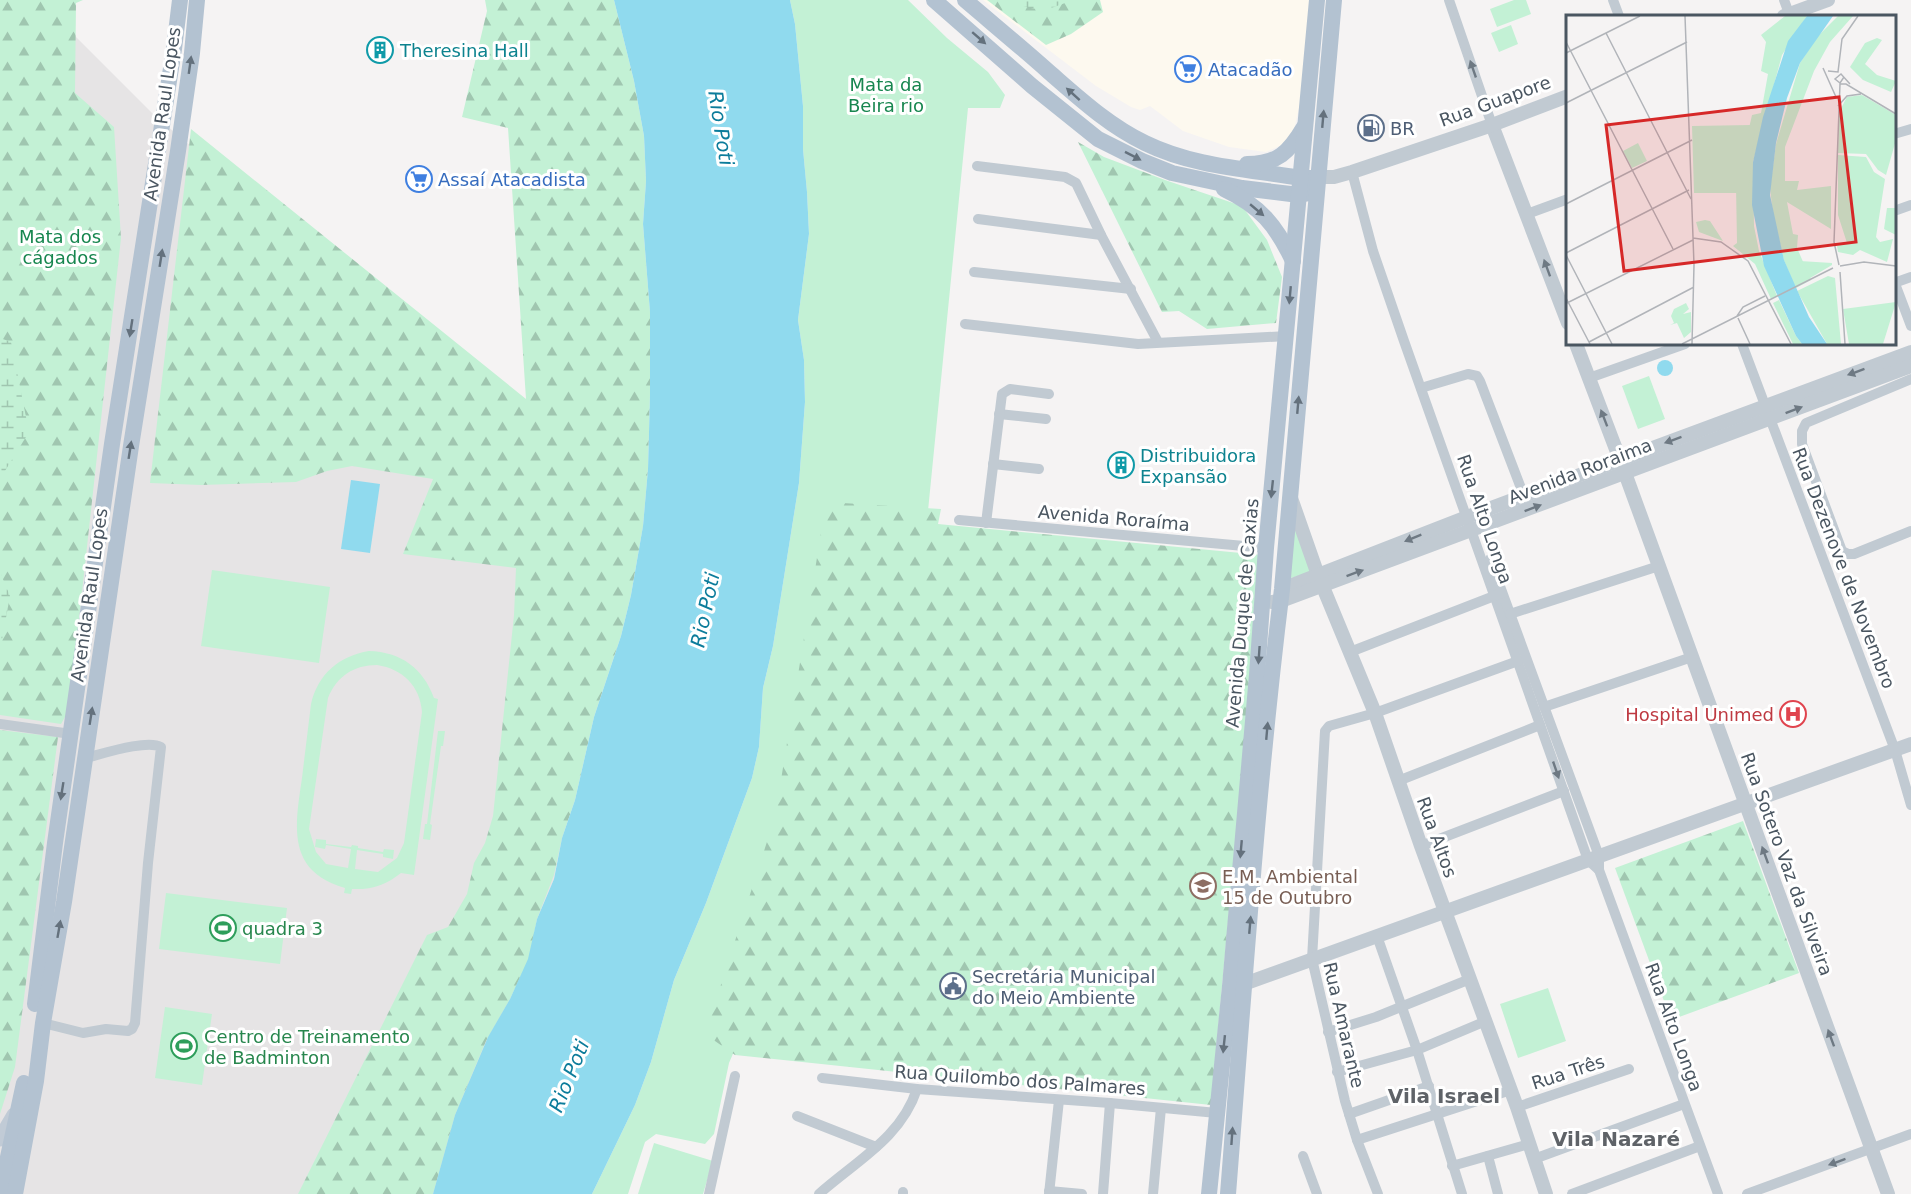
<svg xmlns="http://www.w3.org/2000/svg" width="1911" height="1194" font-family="'DejaVu Sans',sans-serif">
<defs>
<pattern id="forest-firs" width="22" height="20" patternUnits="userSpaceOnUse" patternTransform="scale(1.5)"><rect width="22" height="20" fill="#c3f1d5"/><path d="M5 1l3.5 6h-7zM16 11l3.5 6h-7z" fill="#a0c6b0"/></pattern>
<pattern id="wetland-marsh" width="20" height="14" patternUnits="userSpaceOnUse" patternTransform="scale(1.5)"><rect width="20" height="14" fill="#c3f1d5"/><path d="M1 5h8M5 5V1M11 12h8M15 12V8" fill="none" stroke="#a0c6b0"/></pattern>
</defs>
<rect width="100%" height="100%" fill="#f5f3f3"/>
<path fill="#fdf9ef" d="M983,0h328l-11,104 -6,25 -10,15 -18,8 -37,-5 -46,-16 -33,-25 -10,4 -9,-3 -35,-21z"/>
<path fill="#e6e4e5" d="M0,0h39l115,115 489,411 -81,312 -8,41 -17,40 -27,80 -77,195h-433z"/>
<g fill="#c3f1d5" fill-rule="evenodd">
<path d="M790,0h118l39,38 41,34 17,23 -5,13h-32l-42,423 -172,474 -25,58 -15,71 -9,10 -49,-10 -11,8 -17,52h-36l43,-89 16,-43 23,-82 32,-77 46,-125 7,-31 4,-59 10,-42 26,-163 6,-81 -1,-42 -6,-40 11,-86 -2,-42 -4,-43v-43l-8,-82z"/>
<path d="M1514,0h12l5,14 -34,13 -7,-18z"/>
<path d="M1511,25l7,19 -19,8 -8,-19z"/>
<path d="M1649,376l16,43 -27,10 -16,-43z"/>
<path d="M1292,516l22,55 -26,8z"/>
<path d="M212,570l118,17 -11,76 -118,-17z"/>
<path d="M369,651c32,1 54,17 65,47l4,1 -24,176 -13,-2c-15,12 -30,17 -49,16l-1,5 -7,-1 1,-5c-59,-17 -50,-62 -43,-110 3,-25 6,-49 9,-74 7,-30 28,-48 58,-53zM377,665c26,4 43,21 45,47l-18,131 -7,15 -19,14 -23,-3 2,-19 26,4v3l10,2 1,-9 -10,-1 -1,3 -25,-4v-2l-6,-1 -1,2 -25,-3v-4l-10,-1 -1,8 10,2 1,-4 25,4 -3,19 -22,-4 -10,-12 -7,-23 19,-131c9,-22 26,-33 49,-33z"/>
<path d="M438,731h7l-2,15h-2l-11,78 2,1 -2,15 -7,-1 2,-15h2z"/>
<path d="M166,893l121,15 -7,56 -121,-15z"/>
<path d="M1548,988l18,53 -48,17 -18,-54z"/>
<path d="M165,1007l47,7 -10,71 -47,-7z"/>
<path d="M654,1143l59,18 -10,33h-65z"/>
</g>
<g fill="url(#forest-firs)">
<path d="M0,0h83l-7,3 -1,90 39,34 7,111 -52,472 -8,14 -61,-9z"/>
<path d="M485,0h129l20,81 10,55 2,45 -3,43 7,88v83l-2,74 -5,57 -12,69 -10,41 -27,81 -19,83 -13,38 -8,37 -17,44 -8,40 -19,40 -24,42 -31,74 -22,79h-135l129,-259 21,-8 19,-33 7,-31 11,-20 8,-27 21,-201 2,-47 -113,-14 30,-75 -81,-13 -25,5 -31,11 -95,3 -51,-2 41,-354 335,270 -18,-271 -46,-11 25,-106z"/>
<path d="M987,0h113l3,12 -32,22 -25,11z"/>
<path d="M1078,142l26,15 61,23 77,26 25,34 15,37 -6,46 -69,6 -28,-18 -17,1z"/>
<path d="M826,502l115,7 -3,15 324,31 -51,550 -476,-50 -30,-21 70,-217z"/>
<path d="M0,730l58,7 -43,330 -15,47z"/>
<path d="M1743,821l56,152 -128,47 -56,-152z"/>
</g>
<g fill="url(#wetland-marsh)">
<path d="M1009,0h65v2c-10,0 -15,4 -24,6 -16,3 -27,-1 -41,-8z"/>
<path d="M0,338l11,4 18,90 -29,47z"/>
<path d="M0,572l10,24 -10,54z"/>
</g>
<g fill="#90daee">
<path d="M614,0h176l5,24 8,82v43l4,43 2,42 -11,86 6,40 1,42 -6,81 -26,163 -10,42 -4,59 -7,31 -46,125 -32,77 -23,82 -16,43 -43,89h-159l22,-79 33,-78 22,-38 18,-40 9,-40 17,-40 8,-41 13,-38 19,-83 27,-81 10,-41 12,-69 5,-57 2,-74v-83l-7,-88 3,-43 -2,-45 -10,-55z"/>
<circle cx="1665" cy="368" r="8"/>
<path d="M351,480l29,4 -10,69 -29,-4z"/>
</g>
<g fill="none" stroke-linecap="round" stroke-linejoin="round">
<g stroke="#c1cad2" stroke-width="10">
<path d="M1449,0l43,125"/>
<path d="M1613,0l6,16"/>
<path d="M1784,0l6,16"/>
<path d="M1894,134l17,-5"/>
<path d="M977,166l88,11 11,6 25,52 57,107"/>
<path d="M1352,172l21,79 31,90 184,519 11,10"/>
<path d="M1894,211l17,-6"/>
<path d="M1527,214l41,-15"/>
<path d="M978,219l123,16"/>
<path d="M974,272l157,17"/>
<path d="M1894,281l17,45"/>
<path d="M1894,283l17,-6"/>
<path d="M965,324l173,20 149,-8"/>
<path d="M1742,344l153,406 16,55"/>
<path d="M1589,378l96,-34"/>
<path d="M1911,379l-105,44 -4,8v13l40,107 6,3h6l57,-23"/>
<path d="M1421,388l47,-14 9,2 3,5 44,115"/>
<path d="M999,414l47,5"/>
<path d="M993,464l46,5"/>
<path d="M959,520l307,28"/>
<path d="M986,523l16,-129 8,-5 39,5"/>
<path d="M1490,559l109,297v14l119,324"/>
<path d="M1510,614l149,-48"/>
<path d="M1350,652l152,-59"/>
<path d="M1544,707l148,-50"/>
<path d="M0,724l71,10"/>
<path d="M1398,781l142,-56"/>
<path d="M1421,846l143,-55"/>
<path d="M1377,936l40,114 45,144"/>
<path d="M43,1023l40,10 23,-4 22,2 4,-2 3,-6 13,-160 13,-116c-14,-8 -59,7 -76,11"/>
<path d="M1328,1032l48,-15 94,-38"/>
<path d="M1337,1072l80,-22 69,-29"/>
<path d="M822,1078l95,11 193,14 107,10"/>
<path d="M1517,1107l112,-38"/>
<path d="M1349,1114l80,-28"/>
<path d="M797,1116l79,31"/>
<path d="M1357,1140l154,-50"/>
<path d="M1303,1156l14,38"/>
<path d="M1488,1156l10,38"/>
<path d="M1534,1159l150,-55"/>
<path d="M1452,1166l77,-22"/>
<path d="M1049,1191l33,3"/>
<path d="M709,1194l26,-118"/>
<path d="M819,1194c37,-33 82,-56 98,-105"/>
<path d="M903,1194v-2"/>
<path d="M1049,1194l10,-94"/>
<path d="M1103,1194l7,-91"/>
<path d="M1153,1194l8,-86"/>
<path d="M1378,1194l-21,-54 -12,-39 -33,-142 13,-228 4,-5 46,-13 143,-52"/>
<path d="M1572,1194l128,-48"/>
<path d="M1747,1194l164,-60"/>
</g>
<g stroke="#c1cad2" stroke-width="14">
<path d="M1784,16l44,-16"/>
<path d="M1492,125l76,198"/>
<path d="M1318,177h16l18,-5 140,-47 76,-29"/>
<path d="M1576,344l49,129 263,721"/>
<path d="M1291,498l27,77 57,138 46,133 96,261 29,87"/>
<path d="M1282,589l185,-72 444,-165"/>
<path d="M1272,602l9,-1 630,-235"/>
<path d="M1235,985l9,-1 667,-240"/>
</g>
<path stroke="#c1cbd6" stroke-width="15" d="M0,1139l14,-24"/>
<g stroke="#b3c2d1" stroke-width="16">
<path d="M934,0l98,86 66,53 44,22 30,12 70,15 57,7 11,-2"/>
<path d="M965,0c28,24 56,47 84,72 30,26 59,53 96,71 49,24 103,26 156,35h10"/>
<path d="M1247,164c31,0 42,-12 57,-37"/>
<path d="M1224,189c36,17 52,36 69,72"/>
<path d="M35,1004l20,-161 57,-399 62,-395 6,-49"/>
<path d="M0,1194l24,-111"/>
<path d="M15,1194l21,-113 7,-58 21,-121 67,-456 47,-295 14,-98 5,-53"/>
<path d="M1209,1194l21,-208 27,-311 9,-127 51,-548"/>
<path d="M1228,1194c16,-202 29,-404 54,-605l52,-589"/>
</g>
</g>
<defs><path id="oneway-solid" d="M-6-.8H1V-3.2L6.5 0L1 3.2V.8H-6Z" transform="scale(1.5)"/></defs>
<g fill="#64717d">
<use href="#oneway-solid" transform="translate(979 38) rotate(41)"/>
<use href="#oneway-solid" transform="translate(190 65) rotate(-82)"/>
<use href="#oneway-solid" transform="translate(1073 94) rotate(-138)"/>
<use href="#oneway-solid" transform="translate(1323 119) rotate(-85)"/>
<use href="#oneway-solid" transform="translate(1133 156) rotate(27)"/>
<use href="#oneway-solid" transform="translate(1257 210) rotate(40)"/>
<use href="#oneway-solid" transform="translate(161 258) rotate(-81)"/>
<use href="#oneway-solid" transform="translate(1290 295) rotate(95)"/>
<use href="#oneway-solid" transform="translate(131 328) rotate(99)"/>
<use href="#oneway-solid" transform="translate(1298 405) rotate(-85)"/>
<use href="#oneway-solid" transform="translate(130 450) rotate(-81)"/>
<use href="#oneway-solid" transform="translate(1272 489) rotate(96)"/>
<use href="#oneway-solid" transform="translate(1259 655) rotate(94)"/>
<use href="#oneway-solid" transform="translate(91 716) rotate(-81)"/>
<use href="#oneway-solid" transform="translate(1267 731) rotate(-85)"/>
<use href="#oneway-solid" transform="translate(62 791) rotate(99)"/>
<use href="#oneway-solid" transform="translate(1241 849) rotate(95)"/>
<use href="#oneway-solid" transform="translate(1250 925) rotate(-85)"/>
<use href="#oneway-solid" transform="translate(59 929) rotate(-80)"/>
<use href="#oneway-solid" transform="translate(1224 1044) rotate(96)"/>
<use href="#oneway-solid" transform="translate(1232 1136) rotate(-86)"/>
</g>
<g fill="#6e7983">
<use href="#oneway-solid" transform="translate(1473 69) rotate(-109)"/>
<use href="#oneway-solid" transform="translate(1547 268) rotate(-110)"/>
<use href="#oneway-solid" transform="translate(1856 372) rotate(160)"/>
<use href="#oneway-solid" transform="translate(1794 410) rotate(-21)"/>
<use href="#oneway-solid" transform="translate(1604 418) rotate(-111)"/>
<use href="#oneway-solid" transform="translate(1673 440) rotate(160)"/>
<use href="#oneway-solid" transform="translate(1533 508) rotate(-21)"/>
<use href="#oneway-solid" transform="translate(1413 538) rotate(158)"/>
<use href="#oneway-solid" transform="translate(1355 573) rotate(-20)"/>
<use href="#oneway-solid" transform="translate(1556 770) rotate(71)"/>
<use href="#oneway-solid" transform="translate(1765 855) rotate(-110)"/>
<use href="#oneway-solid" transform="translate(1831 1038) rotate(-110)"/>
<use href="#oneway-solid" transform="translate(1837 1162) rotate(160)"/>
</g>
<defs>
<symbol id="building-ring" viewBox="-11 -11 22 22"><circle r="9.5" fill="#fff" stroke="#0f9aa8" stroke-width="1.5"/><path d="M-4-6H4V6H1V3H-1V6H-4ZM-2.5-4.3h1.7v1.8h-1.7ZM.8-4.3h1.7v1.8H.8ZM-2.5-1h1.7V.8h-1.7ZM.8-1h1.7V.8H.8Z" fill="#0f9aa8"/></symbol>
<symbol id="supermarket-ring" viewBox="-11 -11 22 22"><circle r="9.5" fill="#fff" stroke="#3f7fe0" stroke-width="1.5"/><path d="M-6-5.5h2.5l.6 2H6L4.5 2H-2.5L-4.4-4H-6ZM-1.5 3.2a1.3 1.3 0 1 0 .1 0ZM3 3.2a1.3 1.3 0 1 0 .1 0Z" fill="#3f7fe0"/></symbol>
<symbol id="fuel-ring" viewBox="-11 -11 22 22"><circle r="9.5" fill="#fff" stroke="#5c6f8a" stroke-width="1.5"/><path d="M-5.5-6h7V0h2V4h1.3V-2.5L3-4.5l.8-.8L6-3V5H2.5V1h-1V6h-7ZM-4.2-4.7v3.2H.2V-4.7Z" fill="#5c6f8a"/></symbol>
<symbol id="hospital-ring" viewBox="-11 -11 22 22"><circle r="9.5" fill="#fff" stroke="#e0444e" stroke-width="1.5"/><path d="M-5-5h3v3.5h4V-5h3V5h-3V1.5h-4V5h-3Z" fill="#e0444e"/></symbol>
<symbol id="school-ring" viewBox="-11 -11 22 22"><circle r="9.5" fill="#fff" stroke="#8d6e63" stroke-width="1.5"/><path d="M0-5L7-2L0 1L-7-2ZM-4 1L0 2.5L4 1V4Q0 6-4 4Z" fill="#8d6e63"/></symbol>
<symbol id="stadium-ring" viewBox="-11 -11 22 22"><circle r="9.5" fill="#fff" stroke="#2e9e5b" stroke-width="1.5"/><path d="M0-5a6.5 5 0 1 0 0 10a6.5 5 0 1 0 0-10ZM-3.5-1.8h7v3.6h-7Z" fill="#2e9e5b"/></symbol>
<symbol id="civic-ring" viewBox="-11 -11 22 22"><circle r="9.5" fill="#fff" stroke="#5c6f8a" stroke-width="1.5"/><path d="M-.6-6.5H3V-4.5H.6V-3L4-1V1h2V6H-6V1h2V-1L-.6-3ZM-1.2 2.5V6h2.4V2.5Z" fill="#5c6f8a"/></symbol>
</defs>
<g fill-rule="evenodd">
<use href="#building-ring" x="365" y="35" width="30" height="30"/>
<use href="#supermarket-ring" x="1173" y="54" width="30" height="30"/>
<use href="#fuel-ring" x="1356" y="113" width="30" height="30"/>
<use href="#supermarket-ring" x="404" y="164" width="30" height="30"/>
<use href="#building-ring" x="1106" y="450" width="30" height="30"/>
<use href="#hospital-ring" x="1778" y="699" width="30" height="30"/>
<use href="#school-ring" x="1188" y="871" width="30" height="30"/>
<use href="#stadium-ring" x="208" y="913" width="30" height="30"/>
<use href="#civic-ring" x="938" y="971" width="30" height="30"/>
<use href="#stadium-ring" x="169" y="1031" width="30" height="30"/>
</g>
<g text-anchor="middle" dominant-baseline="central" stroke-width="6" stroke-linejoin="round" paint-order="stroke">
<g font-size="18" fill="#0d838f" stroke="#fff" text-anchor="start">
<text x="400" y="50">Theresina Hall</text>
<text x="1140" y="455">Distribuidora<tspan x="1140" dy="21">Expansão</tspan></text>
</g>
<g font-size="18" fill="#366cbe" stroke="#fff" text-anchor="start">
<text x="1208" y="69">Atacadão</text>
<text x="438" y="179">Assaí Atacadista</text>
</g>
<g font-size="18" fill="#17864f" stroke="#fff">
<text x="886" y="84">Mata da<tspan x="886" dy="21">Beira rio</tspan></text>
<text x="60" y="236">Mata dos<tspan x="60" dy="21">cágados</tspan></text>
</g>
<g font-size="18" fill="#4a5661" stroke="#fff">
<text transform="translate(1495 101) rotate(-20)">Rua Guapore</text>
<text transform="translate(162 114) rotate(-82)">Avenida Raul Lopes</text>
<text transform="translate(1580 471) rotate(-21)">Avenida Roraima</text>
<text transform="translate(1114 518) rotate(5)">Avenida Roraíma</text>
<text transform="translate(1485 519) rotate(71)">Rua Alto Longa</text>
<text transform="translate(1844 568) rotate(69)">Rua Dezenove de Novembro</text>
<text transform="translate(89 595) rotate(-82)">Avenida Raul Lopes</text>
<text transform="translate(1242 613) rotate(-85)">Avenida Duque de Caxias</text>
<text transform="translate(1437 837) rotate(70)">Rua Altos</text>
<text transform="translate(1787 864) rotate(70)">Rua Sotero Vaz da Silveira</text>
<text transform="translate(1344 1025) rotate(77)">Rua Amarante</text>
<text transform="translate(1674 1027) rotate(70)">Rua Alto Longa</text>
<text transform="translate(1568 1072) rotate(-18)">Rua Três</text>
<text transform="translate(1020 1080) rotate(4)">Rua Quilombo dos Palmares</text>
</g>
<g font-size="18" fill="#4e5e75" stroke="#fff" text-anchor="start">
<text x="1390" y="128">BR</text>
<text x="972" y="976">Secretária Municipal<tspan x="972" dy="21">do Meio Ambiente</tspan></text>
</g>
<g font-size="18" fill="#be3a42" stroke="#fff" text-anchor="end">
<text x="1774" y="714">Hospital Unimed</text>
</g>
<g font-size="18" fill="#785e54" stroke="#fff" text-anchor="start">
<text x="1222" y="876">E.M. Ambiental<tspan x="1222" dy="21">15 de Outubro</tspan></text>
</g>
<g font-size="18" fill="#27864d" stroke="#fff" text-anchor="start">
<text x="242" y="928">quadra 3</text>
<text x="204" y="1036">Centro de Treinamento<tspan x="204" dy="21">de Badminton</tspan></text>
</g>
<g font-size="20" font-style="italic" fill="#0c7c9b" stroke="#fff">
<text transform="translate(721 128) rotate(81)">Rio Poti</text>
<text transform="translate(705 610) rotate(-78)">Rio Poti</text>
<text transform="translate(569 1076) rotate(-68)">Rio Poti</text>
</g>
<g font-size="20" font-weight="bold" fill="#5f6368" stroke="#fff">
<text x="1444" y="1096">Vila Israel</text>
<text x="1616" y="1139">Vila Nazaré</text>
</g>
</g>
<g transform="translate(1566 15)">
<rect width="330" height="330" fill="#f5f3f3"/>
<path d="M219,1h22l-25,39 -29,107 1,64 5,25 18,45 -6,3 -16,-35 -22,-18 4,-3 -1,-57 16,-71 9,-2 7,-39 -7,-3 5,-29 -5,-7zM218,245l48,3v2l-37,22zM262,261l7,2 6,66h-14l-30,-53zM213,285l17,36 6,8h-9l-20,-41z" fill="#c3f1d5"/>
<path d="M272,1h15l-23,26 -16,29 -29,76v34h14l-2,9 34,-4v43l-44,-27 6,32 5,1 -1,13 14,32 -15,8 -12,-28 -11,-46 -3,-26 6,-44 24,-81 17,-26zM296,80l34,20v25l-10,35 -8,-5 -12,-16 -28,-1 1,-41 8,-15zM185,110l4,2 -7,66h-54l-2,-67zM72,128l9,18 -15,7 -9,-17zM272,140l28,2 8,15 11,7 -9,58 4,5 13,-3 -6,23 -27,-12 -7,5 -15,-3 -1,-6 10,-3 -9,-28zM321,193h9v27l-12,-6zM139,205l5,1 13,20 -24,-9 -3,-10zM120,288l3,6 -6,5 8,-2v20l-7,6 -7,-15 -7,2 4,-2 -3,-7 3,-7z" fill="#c3f1d5"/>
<path d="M311,23l5,2 -17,24 12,11 19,6 -5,11 -28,-12 -13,-13 15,-24zM296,142v22l6,6 -1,12 -17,4 -3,-39 2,-4zM330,287l-13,42h-34l-6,-35z" fill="#c3f1d5"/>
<path d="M241,1h26l-33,47 -13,35 -11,45 -6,52 14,65 25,57 18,27h-25l-6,-8 -32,-70 -12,-61 1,-43 10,-45 25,-76z" fill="#90daee"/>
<path fill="none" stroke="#b1b4b9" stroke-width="1.5" d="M119,1l9,249 -2,79M40,18l85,166M0,27l107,207M0,38l74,-37M257,53l13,29M262,56l10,1 4,-33 16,-23M278,62l-4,6 -5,-4 6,-5 9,10M0,88l121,-61M272,91l9,-10 14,-2M0,189l126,-64M127,223l28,4 27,19 43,83M0,238l123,-63M0,240l46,89M273,250l-5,-23 6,-158h6l50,30M274,251l24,-4 32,4M274,257l5,72M0,283l24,46M1,288l126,-63M171,301l6,-9 22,-11M172,303l12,26M23,327l105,-55M116,329l151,-76"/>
<path fill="#d62828" fill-opacity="0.15" stroke="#d62828" stroke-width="3" d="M273,82l17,145 -232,29 -18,-146z"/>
<rect width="330" height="330" fill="none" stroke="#4a5661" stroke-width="3"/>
</g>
</svg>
